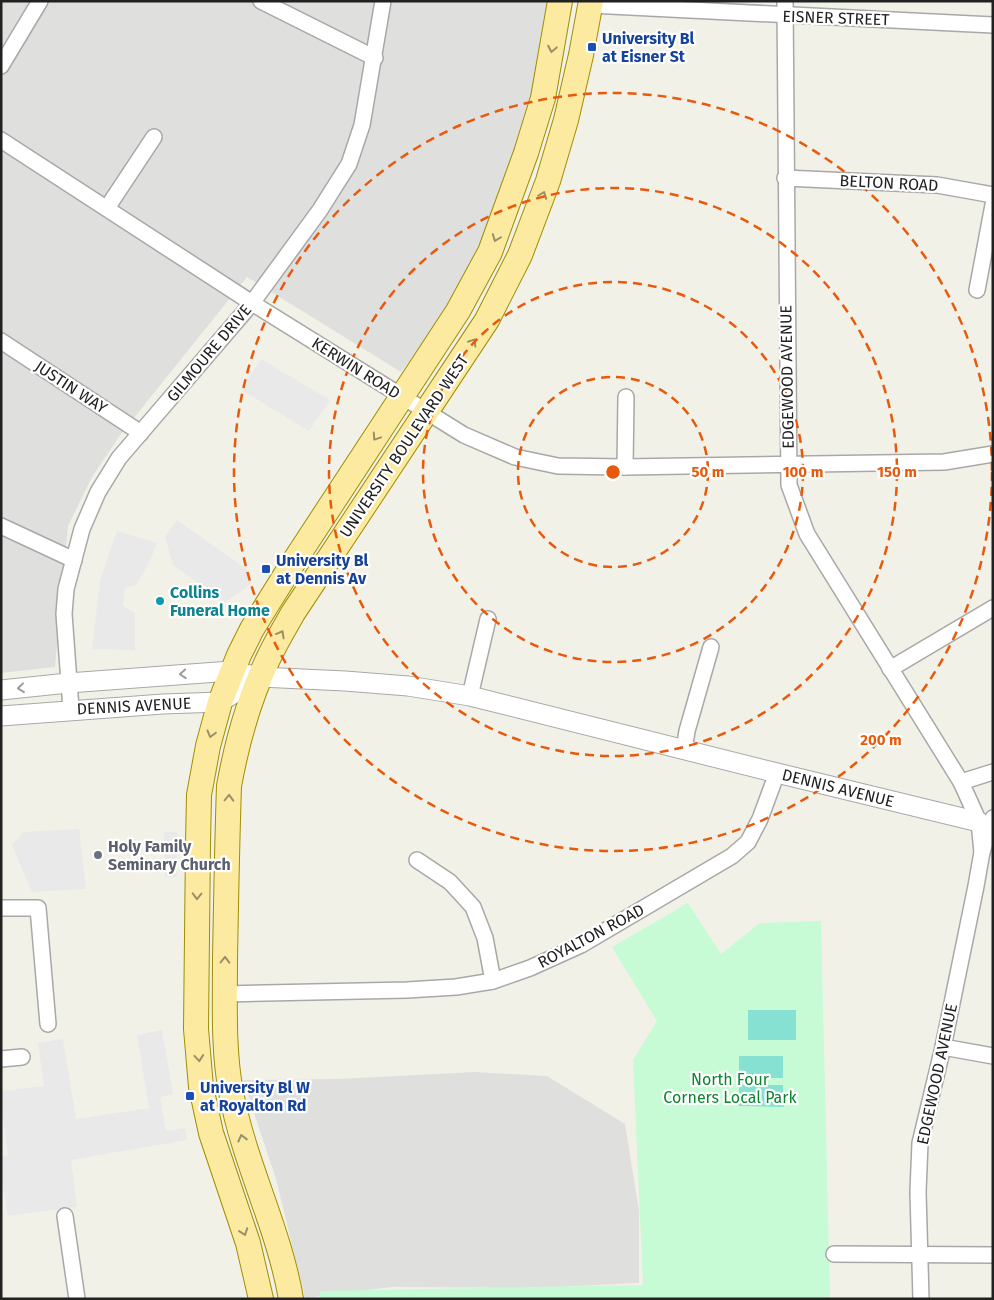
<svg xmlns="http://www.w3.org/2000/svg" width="994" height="1300" font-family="'Fira Sans',sans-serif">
<rect width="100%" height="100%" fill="#f2f1e8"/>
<g fill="#dfdfde">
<path d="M1,1h547l-14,87 -12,43 -31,89 -30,63 -32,52 -28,37 -154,-95 -126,157 -29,43 -24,49 -13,141 -54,6z"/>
<path d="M475,1072l72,4 78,48 14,87v72l-103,5 -144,-1 -87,11 -29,-119 -33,-99 96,-1z"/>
</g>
<path fill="#c6fbd6" d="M688,903l33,51 39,-31 61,-2 9,378h-510v-8l323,-6 -10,-225 24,-39 -45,-74z"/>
<g fill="#86e1d2">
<rect x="748" y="1010" width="48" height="30"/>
<rect x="739" y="1056" width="44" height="22"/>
<path d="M739,1085h44l1,22 -45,-1z"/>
</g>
<g fill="#e9e9e9">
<path d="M261,359l69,41 -21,31 -68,-41z"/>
<path d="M177,520l73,52 1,12 -26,18 -52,-37 -8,-28z"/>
<path d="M117,531l40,12 -8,20 -13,22 -11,3 -2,18 12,7v37l-43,-1 8,-68z"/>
<path d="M79,829l7,60 -54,3 -20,-47 11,-13z"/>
<path d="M164,832h13v45h-12z"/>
<path d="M162,1030l11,64 -13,3 6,34 19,-3 2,12 -116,20 6,47 -69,9 -7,-40v-19l7,-2 -7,-52v-12l43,-5 -6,-43 25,-4 13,80 73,-11 -12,-73z"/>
</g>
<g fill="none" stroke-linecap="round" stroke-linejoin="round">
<defs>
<g id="minor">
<path d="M261,1l114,57"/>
<path d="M785,1l4,484 18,49 154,248 18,40 3,30"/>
<path d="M590,5l403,20"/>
<path d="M1,66l39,-65"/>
<path d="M1,140l251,163 212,132 51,22 43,9 67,1 319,-5 49,-8"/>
<path d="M785,178l152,7 56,10"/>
<path d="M107,208l47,-71"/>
<path d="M977,290l16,-85"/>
<path d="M1,341l140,92"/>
<path d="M625,467l1,-70"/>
<path d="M1,526l73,34"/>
<path d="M890,669l103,-61"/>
<path d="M470,696l18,-77"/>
<path d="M71,709l-7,-95 2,-25 16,-60 16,-37 21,-34 133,-155 68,-93 29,-46 13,-39 21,-124"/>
<path d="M684,750l3,-19 24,-84"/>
<path d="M961,782l32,-10"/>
<path d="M417,860l33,22 23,25 12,31 8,43"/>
<path d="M1,908h37l10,116"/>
<path d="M225,994l182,-4 49,-3 37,-6 37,-13 51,-23 151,-89 16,-14 12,-23 17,-46"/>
<path d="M943,1047l50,9"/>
<path d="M1,1059l21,-2"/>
<path d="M65,1216l12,83"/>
<path d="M834,1254l159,1"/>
<path d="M921,1299l-3,-107 2,-49 23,-96 33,-161 6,-34 11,-34"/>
</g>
<g id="tertiary">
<path d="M1,690l67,-7 163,-12 29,6 85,4 63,5 62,10 307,77 202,49"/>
<path d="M1,716l162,-12 57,-2 40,-25"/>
</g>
<g id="primary">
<path d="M261,1299l-13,-56 -37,-110 -10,-46 -5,-58 2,-185 1,-49 9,-49 12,-44 19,-47 13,-26 39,-63 167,-255 32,-59 36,-99 17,-55 17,-97"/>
<path d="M291,1299c-12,-71 -47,-136 -60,-207 -8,-41 -6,-90 -6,-132 1,-58 2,-116 4,-174 8,-44 20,-88 40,-129 7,-15 16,-30 24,-44l194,-293 33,-65 28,-74 18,-61 15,-65 10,-54"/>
</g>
</defs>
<use href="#minor" stroke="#a8a8a8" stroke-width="18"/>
<use href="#tertiary" stroke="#a8a8a8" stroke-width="21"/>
<use href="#primary" stroke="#9f8e00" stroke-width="26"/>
<use href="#minor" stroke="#fff" stroke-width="15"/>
<use href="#tertiary" stroke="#fff" stroke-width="19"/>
<use href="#primary" stroke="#fdeaa1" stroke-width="24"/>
</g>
<defs><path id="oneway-chevron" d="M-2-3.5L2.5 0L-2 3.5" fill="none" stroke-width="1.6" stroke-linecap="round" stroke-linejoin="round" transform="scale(1.25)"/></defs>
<g stroke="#9a9067">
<use href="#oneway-chevron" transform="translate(552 49) rotate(101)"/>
<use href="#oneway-chevron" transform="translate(543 195) rotate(-69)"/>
<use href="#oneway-chevron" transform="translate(496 238) rotate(111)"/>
<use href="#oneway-chevron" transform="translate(473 342) rotate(-57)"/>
<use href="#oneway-chevron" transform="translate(376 437) rotate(124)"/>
<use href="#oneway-chevron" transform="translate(281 634) rotate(-61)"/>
<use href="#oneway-chevron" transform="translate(211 734) rotate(105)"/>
<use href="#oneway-chevron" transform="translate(229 798) rotate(-88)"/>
<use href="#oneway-chevron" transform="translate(197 896) rotate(91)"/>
<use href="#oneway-chevron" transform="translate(225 960) rotate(-89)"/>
<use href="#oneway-chevron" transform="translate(199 1058) rotate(85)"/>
<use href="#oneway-chevron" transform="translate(242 1138) rotate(-104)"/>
<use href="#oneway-chevron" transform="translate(244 1232) rotate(70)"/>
</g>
<g stroke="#9b9b9b">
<use href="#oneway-chevron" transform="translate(183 674) rotate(176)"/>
<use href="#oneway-chevron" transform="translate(21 688) rotate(174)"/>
</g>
<g fill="none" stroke="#e8590c" stroke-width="2.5" stroke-dasharray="9 6">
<circle cx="613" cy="472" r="95"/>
<circle cx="613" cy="472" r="190"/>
<circle cx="613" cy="472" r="284"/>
<circle cx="613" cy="472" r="379"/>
</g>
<g fill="#1a4fb4" stroke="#fff" stroke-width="2">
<rect x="587" y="42" width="10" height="10" rx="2.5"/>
<rect x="261" y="564" width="10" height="10" rx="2.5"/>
<rect x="185" y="1091" width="10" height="10" rx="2.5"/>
</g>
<circle fill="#0f9aa8" stroke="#fff" stroke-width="2" cx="160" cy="601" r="5"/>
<circle fill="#6b7280" stroke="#fff" stroke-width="2" cx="98" cy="855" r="5"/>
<g text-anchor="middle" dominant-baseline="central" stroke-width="4.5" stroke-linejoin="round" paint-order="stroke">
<g font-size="16" fill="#212121" stroke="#fff">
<text transform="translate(836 18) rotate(2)">EISNER STREET</text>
<text transform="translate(889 183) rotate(3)">BELTON ROAD</text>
<text transform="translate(209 353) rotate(-50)">GILMOURE DRIVE</text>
<text transform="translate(356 368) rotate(32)">KERWIN ROAD</text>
<text transform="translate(787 377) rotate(-91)">EDGEWOOD AVENUE</text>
<text transform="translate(71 387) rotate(33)">JUSTIN WAY</text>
<text transform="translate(404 446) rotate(-56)">UNIVERSITY BOULEVARD WEST</text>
<text transform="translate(134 706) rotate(-3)">DENNIS AVENUE</text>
<text transform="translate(838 788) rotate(14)">DENNIS AVENUE</text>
<text transform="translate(591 936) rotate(-28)">ROYALTON ROAD</text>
<text transform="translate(937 1074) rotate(-78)">EDGEWOOD AVENUE</text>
</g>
<g font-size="16" font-weight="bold" fill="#164399" stroke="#fff" text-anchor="start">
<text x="602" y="38">University Bl<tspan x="602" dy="18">at Eisner St</tspan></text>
<text x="276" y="560">University Bl<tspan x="276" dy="18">at Dennis Av</tspan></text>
<text x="200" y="1087">University Bl W<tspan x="200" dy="18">at Royalton Rd</tspan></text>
</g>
<g font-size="16" font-weight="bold" fill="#0d838f" stroke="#fff" text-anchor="start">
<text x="170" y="592">Collins<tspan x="170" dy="18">Funeral Home</tspan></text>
</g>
<g font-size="16" font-weight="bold" fill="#5b616d" stroke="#fff" text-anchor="start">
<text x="108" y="846">Holy Family<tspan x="108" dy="18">Seminary Church</tspan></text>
</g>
<g font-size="16" fill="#0a8530" stroke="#fff">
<text x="730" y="1079">North Four<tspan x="730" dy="18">Corners Local Park</tspan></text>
</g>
</g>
<circle cx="613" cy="472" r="8" fill="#e8590c" stroke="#fff" stroke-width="2.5"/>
<g font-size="15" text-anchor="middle" font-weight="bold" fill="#e8590c" stroke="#fff" stroke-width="4.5" stroke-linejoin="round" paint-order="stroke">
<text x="708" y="477">50 m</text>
<text x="803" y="477">100 m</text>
<text x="897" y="477">150 m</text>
<text x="881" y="745">200 m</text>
</g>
<rect width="994" height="1300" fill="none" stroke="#212121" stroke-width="5"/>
</svg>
